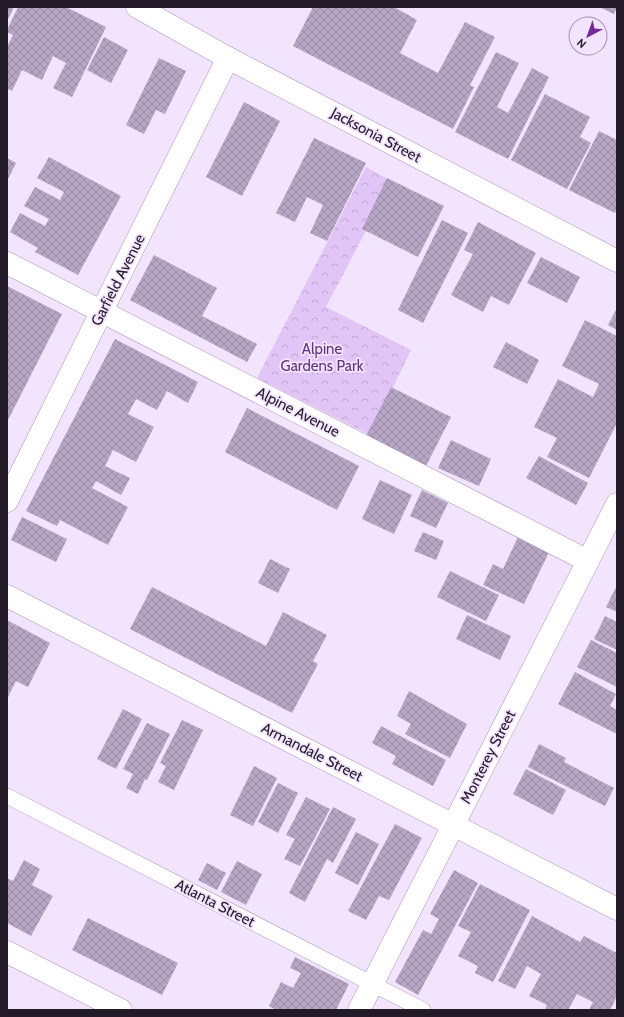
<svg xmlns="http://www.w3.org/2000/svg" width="624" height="1017" font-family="Cabin,sans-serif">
<defs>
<pattern id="park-crowns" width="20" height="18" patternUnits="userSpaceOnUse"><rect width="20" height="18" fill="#e2c5f7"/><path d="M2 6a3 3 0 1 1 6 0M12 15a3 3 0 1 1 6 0" fill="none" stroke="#c2a9d4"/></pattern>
<pattern id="building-cross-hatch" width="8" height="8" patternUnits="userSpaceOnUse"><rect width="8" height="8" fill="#b7a5c4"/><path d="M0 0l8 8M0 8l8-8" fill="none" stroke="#9d8da8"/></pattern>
</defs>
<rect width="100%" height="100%" fill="#f3e4fe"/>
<path fill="url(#park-crowns)" d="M366,167l26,14 -66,126 85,43 -41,85 -113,-57z"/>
<g fill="url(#building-cross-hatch)">
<path d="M7,7h7l-7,14z"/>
<path d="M18,7h48l40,20 -34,70 -19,-9 13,-25 -13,-7 -11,24 -20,-10 -10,21 -5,-3v-41l6,-12 -6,-3v-2z"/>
<path d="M313,7h81l23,13 -17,33 38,20 27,-51 30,15 -25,48 4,2 -21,42 -160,-83z"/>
<path d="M599,7h18v1l-3,6z"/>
<path d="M104,37l24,13 -17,33 -24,-13z"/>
<path d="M496,52l23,11 -22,44 11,6 24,-45 17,9 -41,82 -53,-27z"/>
<path d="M159,58l27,13 -21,43 -9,-4 -12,24 -18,-9z"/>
<path d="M545,94l45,23 -10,20 11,6 -24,46 -56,-29z"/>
<path d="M244,102l36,19 -38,75 -36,-19z"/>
<path d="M599,131l18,9v69l-2,4 -46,-23z"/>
<path d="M314,138l52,25 -39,78 -17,-8 13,-28 -16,-8 -12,25 -19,-9z"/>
<path d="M49,157l72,39 -43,79 -43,-23 3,-4 -28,-16 10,-19 25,13 4,-7 -25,-13 11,-19 25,13 4,-8 -27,-14z"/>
<path d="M7,158l9,5 -9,18z"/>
<path d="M387,178l57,28 -26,51 -56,-28z"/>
<path d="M442,220l26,13 -45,90 -25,-13z"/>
<path d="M478,222l58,31 -27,52 -18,-9 -8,16 -32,-17 22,-41 -9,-4z"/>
<path d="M154,255l63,33 -15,28 55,28 -10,18 -117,-62z"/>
<path d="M541,257l39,20 -13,26 -40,-20z"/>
<path d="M7,286l55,28 -55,108z"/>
<path d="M617,308v22l-9,-5z"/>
<path d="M585,320l32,16v87l-28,55 -42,-21 10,-19 -23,-11 24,-48 35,18 6,-13 -37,-18z"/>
<path d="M115,339l83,43 -10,21 -21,-12 -10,19 -21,-11 -8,15 26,13 -18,35 -23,-12 -8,16 25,12 -9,17 -25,-14 -4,7 36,19 -20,38 -48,-25 -3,6 -31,-15z"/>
<path d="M506,342l33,18 -12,24 -34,-17z"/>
<path d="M391,387l60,30 -25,49 -60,-30z"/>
<path d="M247,408l112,58 -22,44 -112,-58z"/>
<path d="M451,440l40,19 -12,27 -41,-18z"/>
<path d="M539,456l49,27 -12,22 -50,-27z"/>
<path d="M380,480l32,15 -18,39 -32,-15z"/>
<path d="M422,490l26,13 -12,25 -26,-12z"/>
<path d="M22,517l45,22 -11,23 -45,-22z"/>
<path d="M423,532l21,9 -8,19 -22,-9z"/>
<path d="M518,537l31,15 -25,52 -41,-19 10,-21 10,5z"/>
<path d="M270,559l20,10 -12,24 -20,-10z"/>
<path d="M450,571l49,24 -13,26 -49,-24z"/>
<path d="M617,585v27l-11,-5z"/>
<path d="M152,587l114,59 17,-34 44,23 -14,26 5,3 -26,49 -162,-84z"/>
<path d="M467,615l44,21 -11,24 -44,-21z"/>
<path d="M605,616l12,6v28l-23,-11z"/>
<path d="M7,620l43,23 -22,44 -12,-6 -9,18z"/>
<path d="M591,640l26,13v34l-40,-20z"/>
<path d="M575,672l41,22 -6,12 7,4v24l-59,-30z"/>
<path d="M409,691l58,33 -17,34 -45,-24 6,-10 -14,-8z"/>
<path d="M123,709l19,10 -26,50 -19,-10z"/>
<path d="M182,720l21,10 -29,60 -16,-8 8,-16 -6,-3z"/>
<path d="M147,723l23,11 -23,46 -2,-1 -7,15 -12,-6 7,-14 -10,-5z"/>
<path d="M381,726l65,34 -13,26 -41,-22 4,-8 -24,-13z"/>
<path d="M539,744l27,14 -2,4 50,26 -9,18 -77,-39z"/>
<path d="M254,766l23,12 -24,48 -23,-11z"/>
<path d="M526,769l40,21 -13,25 -40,-21z"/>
<path d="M278,783l20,10 -20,40 -20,-11z"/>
<path d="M306,797l24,12 -30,57 -16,-7 11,-20 -9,-4z"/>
<path d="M333,807l23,12 -23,44 -6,-4 -22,43 -16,-9z"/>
<path d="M395,824l27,14 -33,62 -10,-4 -13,24 -18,-9z"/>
<path d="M356,832l23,12 -21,41 -23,-12z"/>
<path d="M24,860l16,9 -8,16 21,11 -22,40 -24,-13v-45l6,3z"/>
<path d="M237,861l25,13 -16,31 -25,-13z"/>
<path d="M207,863l19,10 -9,17 -19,-10z"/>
<path d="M454,870l24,13 -60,112 -23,-13 28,-52 8,4 8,-15 -9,-5z"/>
<path d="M480,884l50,26 -37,72 -18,-9 3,-7 -20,-10 13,-24 -13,-6z"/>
<path d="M532,916l48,26 4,-6 33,17v43l-7,14h-21l4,-8 -16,-8 -9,16h-22l-1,-1 2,-4 -18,-9 12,-22 -14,-8 -12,23 -17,-8z"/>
<path d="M88,918l90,45 -16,32 -90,-45z"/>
<path d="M295,957l54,27 -13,26h-60l-7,-4 12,-24 12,6 8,-15 -11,-5z"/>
</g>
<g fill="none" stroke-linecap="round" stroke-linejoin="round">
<defs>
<path id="lane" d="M7,796l416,214"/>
<g id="street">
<path d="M137,7l91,51 389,203"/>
<path d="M7,263l581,298"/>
<path d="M7,501l221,-443"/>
<path d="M7,596l610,313"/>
<path d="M7,952l114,58"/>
<path d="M359,1010l258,-506"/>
</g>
</defs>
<use href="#lane" stroke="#ab9ab8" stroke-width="16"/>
<use href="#street" stroke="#ab9ab8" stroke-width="23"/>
<use href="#lane" stroke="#fff" stroke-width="15"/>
<use href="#street" stroke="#fff" stroke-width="22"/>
</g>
<g text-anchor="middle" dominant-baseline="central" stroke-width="3.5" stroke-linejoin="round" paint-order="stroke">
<g font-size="15" fill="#221b27" stroke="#f3e4fe">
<text transform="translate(376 135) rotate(28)">Jacksonia Street</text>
<text transform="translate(118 280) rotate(-63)">Garfield Avenue</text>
<text transform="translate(298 412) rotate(27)">Alpine Avenue</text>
<text transform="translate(312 752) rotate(27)">Armandale Street</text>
<text transform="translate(488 757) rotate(-63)">Monterey Street</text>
<text transform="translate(215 903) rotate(27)">Atlanta Street</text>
</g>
<g font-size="15" fill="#63347f" stroke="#f3e4fe">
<text x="322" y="349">Alpine<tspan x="322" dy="17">Gardens Park</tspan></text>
</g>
</g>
<rect width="624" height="1017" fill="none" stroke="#221b27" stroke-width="16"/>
<g transform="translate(588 36) rotate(221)"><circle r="19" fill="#f3e4fe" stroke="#9f94a8"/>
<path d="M0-3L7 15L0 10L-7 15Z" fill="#752a9c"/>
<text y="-6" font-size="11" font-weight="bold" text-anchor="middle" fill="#221b27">N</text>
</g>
</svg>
